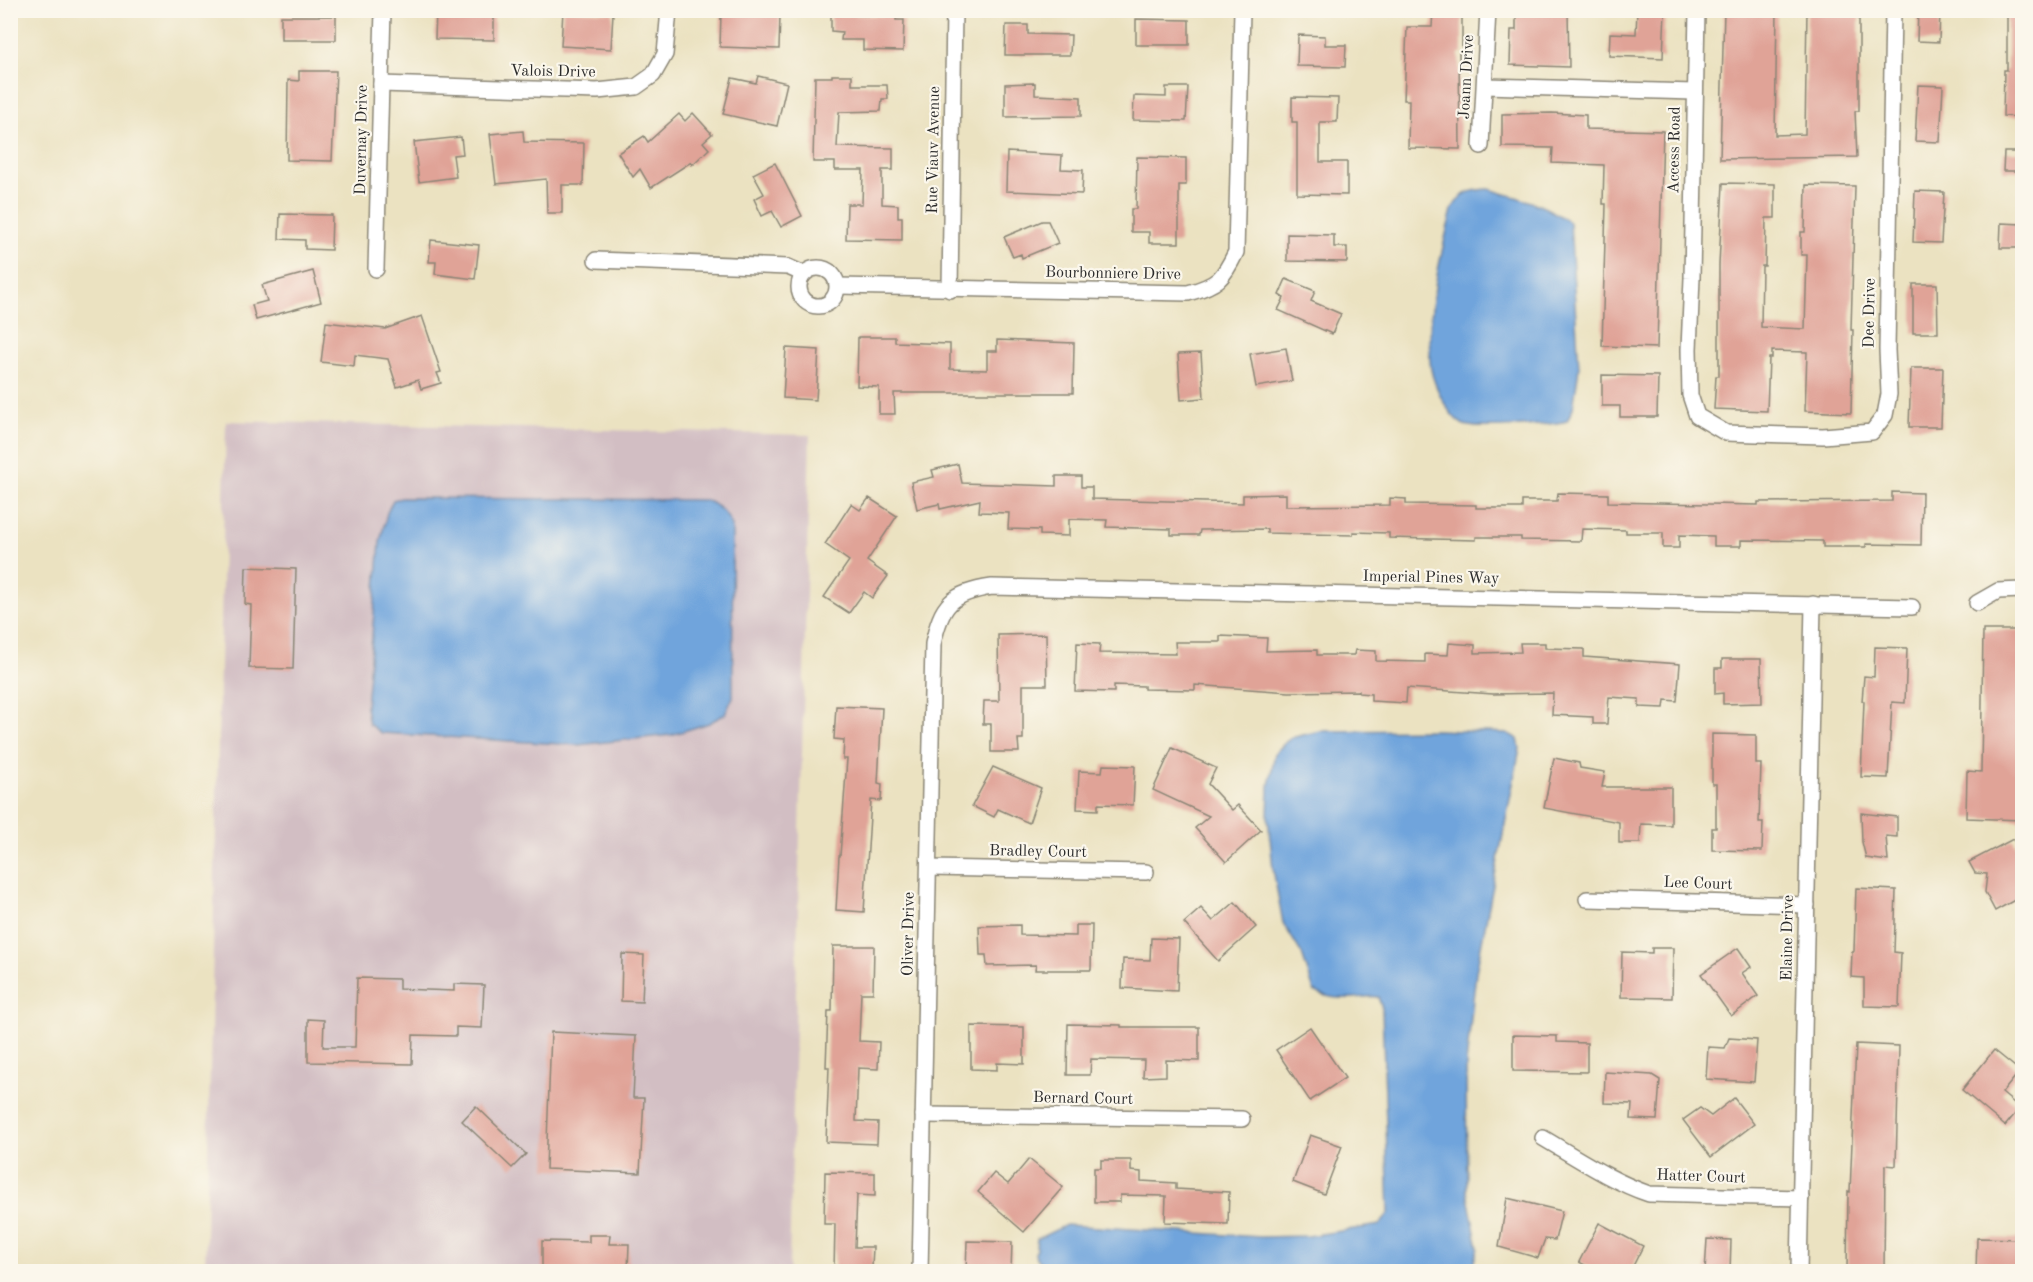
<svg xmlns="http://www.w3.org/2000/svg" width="2033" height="1282" font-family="'Old Standard TT',serif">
<rect width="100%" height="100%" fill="#fbf7ec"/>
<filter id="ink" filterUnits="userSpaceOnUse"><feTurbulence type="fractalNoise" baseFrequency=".0167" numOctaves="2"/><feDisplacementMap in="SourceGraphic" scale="12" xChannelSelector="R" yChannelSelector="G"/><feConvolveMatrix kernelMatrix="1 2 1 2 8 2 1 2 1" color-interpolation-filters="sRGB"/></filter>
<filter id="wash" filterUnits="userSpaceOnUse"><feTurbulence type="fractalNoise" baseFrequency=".008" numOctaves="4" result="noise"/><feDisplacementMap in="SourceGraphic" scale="24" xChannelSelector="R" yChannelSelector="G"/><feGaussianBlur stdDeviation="1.35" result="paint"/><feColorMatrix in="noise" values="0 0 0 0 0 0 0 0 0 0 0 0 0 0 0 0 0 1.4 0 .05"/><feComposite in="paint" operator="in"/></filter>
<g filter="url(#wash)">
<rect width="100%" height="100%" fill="#ebe2c1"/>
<path fill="#d2bec3" d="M226,421l584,14 -21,836 -584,1z"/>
<g fill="#6fa4dc" stroke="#4d6884" stroke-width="1.5">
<path d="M1489,189c32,10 53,13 81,34l9,145 -6,40 -6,13c-16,4 -92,10 -105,3 -16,-10 -32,-46 -32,-64 -3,-48 10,-103 22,-150 8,-18 18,-20 37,-21z"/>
<path d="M402,498l303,2c14,6 21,12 27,26l1,171 -8,17 -16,9 -38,12 -93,10 -197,-12 -12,-9 -3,-17 14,-165 7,-29 6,-13z"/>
<path d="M1438,730l69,3 11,6 2,9 -44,224 -10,92 1,127 11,57 -7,23h-424l-12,-16 2,-16 29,-14 195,12 47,-1 72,-11 9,-12 -7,-205 -4,-11c-8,-2 -16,1 -25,1 -15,1 -25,0 -39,-7l-12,-37 -19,-31 -10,-54 -5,-52 1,-31 6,-33 15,-15 30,-7z"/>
</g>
<g id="blocks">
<g fill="#e0a397">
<path d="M436,10h58v30l-59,-1z"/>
<path d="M563,10l50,3 -2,36 -50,-3z"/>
<path d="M1433,10h29v43h-3l1,96 -52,-1 1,-48h-5l3,-73h25z"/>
<path d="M1516,10h52l1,57 -59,-2 1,-35h5z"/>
<path d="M1637,10h28l-2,48 -54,-2 1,-23 26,1z"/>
<path d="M1724,10h53l-2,125 30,-1 2,-124h52v101h-4l2,46 -137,2z"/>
<path d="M1918,10h22l-1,32 -22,-1z"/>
<path d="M2007,10h15v107l-19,-1 1,-46h3z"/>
<path d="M721,13l59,2 -1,34 -59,-2z"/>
<path d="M831,15l65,1v4h8l-1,31 -40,-1v-10h-22l1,-8 -11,-1z"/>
<rect x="281" y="16" width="55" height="24"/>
<path d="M1136,19l53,1v25h-53z"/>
<path d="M1006,25h22v9l43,1 -1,20h-65z"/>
<path d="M1298,35l27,1v9h21l-1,22 -48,-1z"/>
<path d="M299,71h37l-4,90 -45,-1 1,-80 11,1z"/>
<path d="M832,75h20v10h35l1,14h-6l-1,12 -42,1 -2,35 56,1v22h-11v34l16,1v12h4v23l-56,-1 1,-35h15l1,-34h-28v-8h-22l2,-85h17z"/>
<path d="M758,76l29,7 -10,43 -54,-12 9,-36 24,5z"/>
<path d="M1035,83v12l46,2v19l-76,1v-33z"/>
<path d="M1918,85l25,1 -3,56 -25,-1z"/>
<path d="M1166,87h22l-2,34 -53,-1 1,-24 32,1z"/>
<path d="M1292,97l46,1 -1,24h-17v40h27v33l-50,-1v-72h-5z"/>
<path d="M693,113l19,21 -9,8 6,7 -17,16 -1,-3 -40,26 -11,-19 -7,8 -15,-24 26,-17 4,6 31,-28 6,7z"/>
<path d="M1552,113l34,2v14l77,2 -6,217 -55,-2 4,-142h-3l1,-39 -52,-2 1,-15 -51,-1v-33z"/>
<path d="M523,131l1,11 60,1 -1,42h-21v28h-15l-1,-34 -50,5 -6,-50z"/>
<path d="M461,137l2,17 -10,1 3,22 -37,5 -5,-40z"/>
<path d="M1007,152l55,3 -1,14 22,1 -1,24 -76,-3z"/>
<path d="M2004,152h18v19h-19z"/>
<path d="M1137,157l49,1v27h-7v58h-30v-11h-18v-23h5z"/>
<path d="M775,163l27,53 -21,11 -9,-16 -10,5 -8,-17 10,-5 -11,-20z"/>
<path d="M1723,183l52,1v34h-9l-1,48h-3l-1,61 44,2 2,-74h-6v-23h4l1,-47 49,1 -4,144h2l-2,83 -46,-2 2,-59 -35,-1v7h-3l-2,53 -53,-2 2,-33h3v-111z"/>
<path d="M1915,191l29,1 -3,51 -28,-1z"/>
<path d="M280,214l52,1 -1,35 -26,-1v-9l-26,-1z"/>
<path d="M1042,221h6l10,22 -36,15 -1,-4 -8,3 -9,-20z"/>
<path d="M2001,223l21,1v24h-22z"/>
<path d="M1287,234l47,1v12h13v15l-60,-1z"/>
<path d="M431,240l48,5 -4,34 -40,-5 1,-12h-7z"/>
<path d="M313,271l8,31 -65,18 -4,-15 15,-4 -5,-16z"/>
<path d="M1286,279l29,12 -4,10 30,13 -9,20 -54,-24 6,-12 -5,-3z"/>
<path d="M1913,284h24l1,49h-25z"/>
<path d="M422,316l19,56 -4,1 4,10 -20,6 -3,-9 -21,7 -9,-28 -33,-4 -1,11 -33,-4 5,-40 59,7z"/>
<path d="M858,337h37v5l55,2v25l37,1v-19h10v-11l77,3 -1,50h-179l1,21h-16v-27l-22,-1z"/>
<path d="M786,348l33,2 -3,50 -33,-2z"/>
<path d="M1286,348l6,33 -36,6 -6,-33z"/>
<path d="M1201,353l3,45 -23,2 -3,-46z"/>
<path d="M1911,368h32l-2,59h-32z"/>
<path d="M1602,375l56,1 -1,41h-37v-11h-18z"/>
<path d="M958,464l4,19 94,3v-10h25v11h11v12l151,4v-8l43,-1v12l104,-1v-7l16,1v5l70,1v3h46v-7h35l1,-8 50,1v8l150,3v-3l134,-1v-9l30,1 -1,52 -55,-1v3h-43v-6l-82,-1v6h-27v-10l-35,-1v13h-16v-15h-37v-3l-44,-1 -1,12 -60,-1v-3h-45v3l-87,-2v-5l-36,-1v3l-86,-2v-4l-67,1 -1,5h-28v-6l-65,-2 1,-7 -38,-1v17l-29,-1v-5l-32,-1 1,-16 -30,-1 1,-12 -40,9 -1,-5 -22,5 -6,-27 23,-5 -2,-7z"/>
<path d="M869,498l28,18 -30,45 21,15 -16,22 -8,-6 -15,21 -25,-16 25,-36 -24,-17 26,-40 9,6z"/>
<path d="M246,567l50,2 -3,100 -44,-1 2,-63 -6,-1z"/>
<path d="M1983,630h39v190l-56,-2 1,-47 14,1z"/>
<path d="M1046,634l1,51h-24v54h-5l1,13h-28v-28h-8l1,-23h15l-1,-66z"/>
<path d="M1220,636l47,2 -1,13 51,-1v5h37l1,-5 21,1v10l49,1v-8l23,1 1,-12 26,2v8l46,-1 -1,-9h25v5l39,1v8l96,7 -3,37 -12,-1 -1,8 -25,-1v-8l-30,-2 -2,27h-14v-7l-41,-2 1,-22 -60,1 -86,-6 -1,15 -35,-2v-7l-12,-1v-2l-70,1 -94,-7v5l-51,-1v-3l-30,-1v7l-39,-1 2,-48 23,1 -1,9 77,1 -1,-12h45z"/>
<path d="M1875,647l32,1 -2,55 -13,-1 -4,76 -27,-1 3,-76h-2l2,-25 10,1z"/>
<path d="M1722,659h39l1,44 -39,1v-11l-8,1v-26h7z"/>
<path d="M836,706l46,2 -4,75 4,1 -1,17 -10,-1 -7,112 -28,-2 3,-54h1l7,-97h-4l1,-19 -10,-1z"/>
<path d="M1712,734l44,1v29h5l-2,58h4l-1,29 -50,-1v-22h4v-44h-4z"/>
<path d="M1172,748l44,20 -8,16 24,26 6,-5 23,25 -35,32 -31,-34 14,-12 -56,-26z"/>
<path d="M1554,758l25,5 1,5 25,4 -3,15h69v38l-30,-1 -1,19h-21v-21l-75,-14z"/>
<path d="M1103,765l32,1 -2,39 -35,-1v6l-21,-1 2,-38 23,1z"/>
<path d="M993,767l48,21 -12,35 -31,-14 -4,8 -22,-11z"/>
<path d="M1861,813l36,4v20l-11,-1 2,25 -22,-3 -4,-16z"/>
<path d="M2013,839l9,18v39l-27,15 -10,-19 2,-18 -12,-1 -6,-11z"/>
<path d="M1856,888l40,2 -2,62 7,1 -2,54 -35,-1v-28l-13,-1 1,-26h2z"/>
<path d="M1235,902l21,25 -38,34 -34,-38 17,-15 12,13z"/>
<path d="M1020,925v10l56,1v-11h16l-1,45h-56l1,-5 -49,1 -1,-11h-6l-1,-29z"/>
<path d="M1151,938l28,1 -2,52 -55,-3 1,-29 27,1z"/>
<path d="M833,946h41l-1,47h-12l-2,48 20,1 -1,27 -20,-1 -2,53 22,1 -1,22 -51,-2 3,-75h-3l2,-56h4z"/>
<path d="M1652,948h21l-1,50 -51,-1 1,-45 30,1z"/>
<path d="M1738,948l13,19 -9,6 16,23 -27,20 -30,-42z"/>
<path d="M622,954l22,1 -2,47 -21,-1z"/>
<path d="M357,978l42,1v10l55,2v-7l30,1 -2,43 -26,-1v9l-43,-1 -1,29 -104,-2v-43l16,1 -1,27h32z"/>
<path d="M1068,1024l53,1v2h78v34l-33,-1v16l-23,1 1,-17 -53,-1 -1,16h-23z"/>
<path d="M971,1026l53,1v37l-27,-1v7l-26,-1z"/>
<path d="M1310,1027l35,51 -35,23 -34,-51z"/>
<path d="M551,1032l85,4 -3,62h11l-4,75 -94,-4z"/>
<path d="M1513,1035l44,1v6l30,1v29l-74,-1z"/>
<path d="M1729,1038l28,2 -3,42 -48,-3 2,-32 17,1z"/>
<path d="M1856,1044l43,2 -3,120 -11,-1 -1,107h-37l1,-81 2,1z"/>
<path d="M1994,1050l26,21 -18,22 18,15 -15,18 -43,-36z"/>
<path d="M1605,1072l47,3 8,5 -3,40 -26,-1 1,-15 -28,-1z"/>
<path d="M1734,1098l20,26 -43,33 -28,-37 17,-12 11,8z"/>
<path d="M476,1106l50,48 -14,14 -50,-47z"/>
<path d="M1310,1135l32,11 -18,48 -31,-12z"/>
<path d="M1029,1159l34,28 -39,45 -46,-40 16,-19 14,11z"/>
<path d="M1101,1160h30v11l10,1v9l35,2v6l53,3 -1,32 -63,-2 1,-26 -46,-1v7h-26v-34h7z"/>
<path d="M825,1172l50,1v23l-18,-1 -2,52h18l-1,21h-8v4h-30l1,-48h-11z"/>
<path d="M1507,1198l55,13 -7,29 -10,-1 -7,19 -39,-11z"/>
<path d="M1599,1223l44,23 -13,26h-32l-19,-10z"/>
<path d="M589,1235h21l-1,9h20l-1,26 -36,-1v3h-50v-31l47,1z"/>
<path d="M1977,1238l45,1v33h-46z"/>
<path d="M1707,1239l24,1 -1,32h-25z"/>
<path d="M967,1241l45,1 -1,30h-45z"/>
</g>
</g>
</g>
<g filter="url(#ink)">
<use href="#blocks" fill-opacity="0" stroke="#8b8676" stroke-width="1.5"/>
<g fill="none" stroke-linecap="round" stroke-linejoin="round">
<defs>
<g id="street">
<path d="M1697,10l-5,268 -3,71 1,46 7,21 29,17 97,3 49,-4 13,-17 4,-21 -2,-44 6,-340"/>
<path d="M381,84l216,7 39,-4 17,-12 12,-21 4,-44"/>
<path d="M1485,86l209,6"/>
<path d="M1481,146l7,-136"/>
<path d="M596,260l192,7 16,7"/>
<circle cx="818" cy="287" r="19"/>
<path d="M376,269l7,-259"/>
<path d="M838,286l350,7c30,-8 35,-14 48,-41l6,-242"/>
<path d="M950,290l4,-280"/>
<path d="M1977,603l21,-12 24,-1"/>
<path d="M929,868l217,4"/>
<path d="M1587,899l220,6"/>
<path d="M923,1115l319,4"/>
<path d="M1543,1138c34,20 68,43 106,56l152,4"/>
<path d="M920,1272l13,-628c8,-40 19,-51 59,-57l920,20"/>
<path d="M1799,1272l14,-668"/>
</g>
</defs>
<use href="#street" stroke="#8b8676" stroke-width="18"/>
<use href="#street" stroke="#fff" stroke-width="15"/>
</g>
</g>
<g text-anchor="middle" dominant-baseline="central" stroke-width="4.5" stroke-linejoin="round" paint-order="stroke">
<g font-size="16" fill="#2b2b2b" stroke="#fbf7ec">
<text transform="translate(553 72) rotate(1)">Valois Drive</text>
<text transform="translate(1467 77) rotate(-87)">Joann Drive</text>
<text transform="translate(362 140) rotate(-89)">Duvernay Drive</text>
<text transform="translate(934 150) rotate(-89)">Rue Viauv Avenue</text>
<text transform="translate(1675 150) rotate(-89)">Access Road</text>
<text transform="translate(1113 274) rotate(1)">Bourbonniere Drive</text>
<text transform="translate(1870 313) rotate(-89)">Dee Drive</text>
<text transform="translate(1431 578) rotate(1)">Imperial Pines Way</text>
<text transform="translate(1038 852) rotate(1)">Bradley Court</text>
<text transform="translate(1698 884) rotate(2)">Lee Court</text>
<text transform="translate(909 934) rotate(-89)">Oliver Drive</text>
<text transform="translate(1788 938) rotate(-89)">Elaine Drive</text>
<text transform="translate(1083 1099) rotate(1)">Bernard Court</text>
<text transform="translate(1701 1177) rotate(2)">Hatter Court</text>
</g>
</g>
<rect width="2033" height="1282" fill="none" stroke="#fbf7ec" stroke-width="36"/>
</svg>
